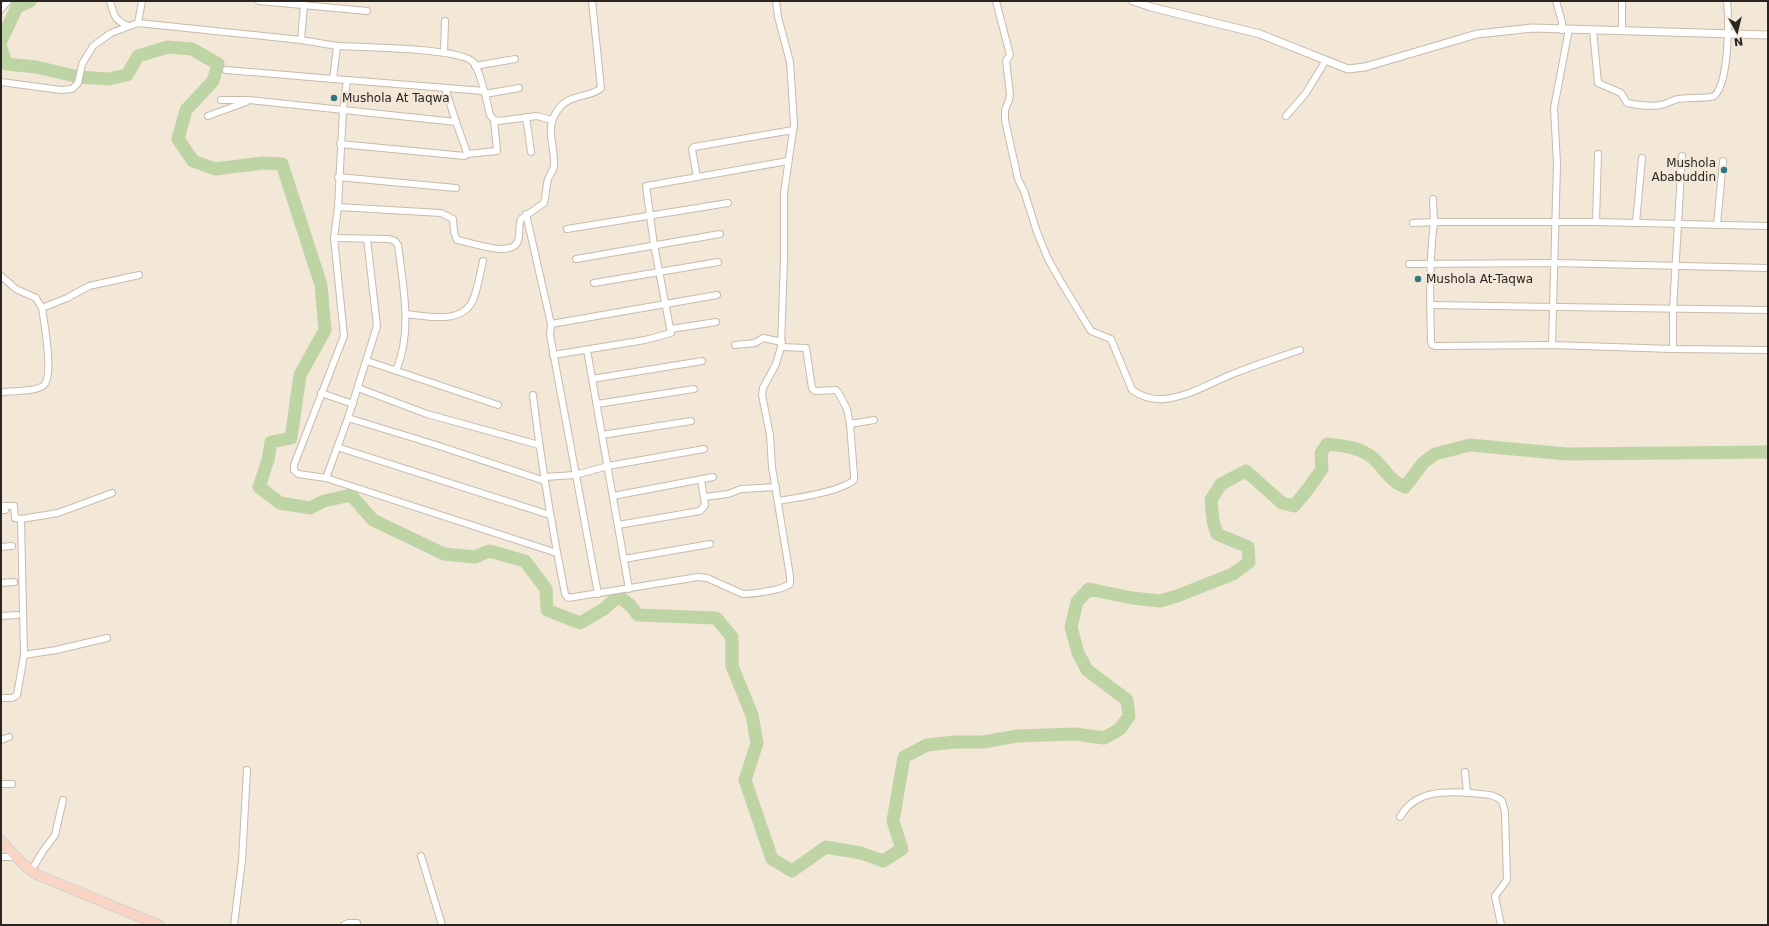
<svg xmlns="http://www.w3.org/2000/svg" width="1769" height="926" font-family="'DejaVu Sans',sans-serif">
	<rect width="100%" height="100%" fill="#f3e7d8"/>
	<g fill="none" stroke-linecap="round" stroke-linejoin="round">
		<!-- river -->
		<g stroke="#bfd4a4" stroke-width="13">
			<polyline points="1,41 17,7 30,1"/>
			<path d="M1,48L6,64L36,67L79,77L108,79L127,75L138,56L168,47L192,49L218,64L213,81L186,110L178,139L193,161L215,169L263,163L282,164L321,285L325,330L300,375L291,438L271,442L268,460L259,487L280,503L310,508L324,501L351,495L373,520L444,554L475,557L489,551L525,561L546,589L547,610L580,623L604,609L618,596L630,605L638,615L716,618L732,637V666L752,715L757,743L745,780L772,859L792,871L826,847L861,853L883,861L902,849L893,821L904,757L927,745L955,742H983L1018,736L1075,734L1104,738L1120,729L1129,716L1127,700L1087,670L1078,653L1071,627L1077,602L1089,589L1132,598L1160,601L1177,596L1233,574L1249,562L1248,547L1217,534L1213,521L1211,500L1221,484L1246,471L1282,503L1294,506L1308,489L1322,469L1321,453L1327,444C1345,446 1366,448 1378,463C1388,474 1391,481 1405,487L1423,463L1435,454L1470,445L1566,454L1768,452"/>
		</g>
		<!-- minor casing -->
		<g stroke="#c7bbad" stroke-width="8">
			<g id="minor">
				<path d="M110,1C114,15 114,20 128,26"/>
				<polyline points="259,1 367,11"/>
				<path d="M996,1L1010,55L1006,61L1010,94L1009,100L1005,110V120L1018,179L1024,191L1037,232L1048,259L1061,282L1091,331L1111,339L1132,390C1142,397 1152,400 1164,399C1187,397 1209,384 1230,375C1253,366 1276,358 1300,350"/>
				<polyline points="1556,1 1562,22 1562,30"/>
				<polyline points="1622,1 1622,30"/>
				<polyline points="1,9 8,1"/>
				<polyline points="138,23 142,1"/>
				<path d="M1593,30L1598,83L1621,93L1627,103C1637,105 1651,107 1661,105C1667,104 1672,100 1678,99C1686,97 1709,99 1714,96C1729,84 1729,20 1727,1"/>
				<polyline points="301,40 337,46 333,79 347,80 343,110 338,207 334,238 344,336 294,465 294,470 298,474 326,478 557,553"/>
				<path d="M337,46C361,47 461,48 473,62C481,71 487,103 490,115L494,120L499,121L537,116L552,120"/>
				<polyline points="444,52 445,21"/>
				<polyline points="475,66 515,59"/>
				<polyline points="226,70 333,79"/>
				<polyline points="347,80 484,91"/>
				<polyline points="1,82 61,90 72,89 78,83 82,64 93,46 111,33 138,23 301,40 304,5"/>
				<polyline points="485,94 519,88"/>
				<polyline points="221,100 249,100 456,122"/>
				<polyline points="208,116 246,102"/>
				<polyline points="1286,116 1306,93 1326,60"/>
				<polyline points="526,117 531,152"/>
				<polyline points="340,144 465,156 467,154 466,150 456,122 445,88"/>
				<polyline points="467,154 497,151 494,120"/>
				<polyline points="338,177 456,188"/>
				<polyline points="697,177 692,149 694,147 793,130"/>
				<path d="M338,207L441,213L453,219L454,232L457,240C470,242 509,257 517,243C521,236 518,226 521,219L544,203C546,195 546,187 548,179C550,174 554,171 554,165C555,142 543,128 560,107C571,94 593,97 601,88L592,1"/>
				<polyline points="526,214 551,324"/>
				<polyline points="1596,222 1598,154"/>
				<polyline points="1413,223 1434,222 1433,199"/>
				<polyline points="1636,223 1642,158"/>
				<polyline points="1717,225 1723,161"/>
				<path d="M1768,226L1596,222H1434C1429,261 1430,302 1431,341L1432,345L1435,346L1552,345L1673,349L1768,350"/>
				<polyline points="567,229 728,203"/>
				<path d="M334,238L389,239L395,241L398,245C403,287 413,330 396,371"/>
				<polyline points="576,259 720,234"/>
				<polyline points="1409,264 1554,263 1768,268"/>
				<polyline points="1,276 16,289 36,298 42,308"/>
				<polyline points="594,283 718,262"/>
				<polyline points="1430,305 1768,310"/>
				<path d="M406,314C427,316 462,325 473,300C478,288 480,273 483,261"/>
				<polyline points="671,329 716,322"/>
				<polyline points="735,345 755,343 763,338 782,342"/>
				<polyline points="1552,345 1557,164 1554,108 1569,29"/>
				<polyline points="781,347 806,348 812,388 815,391 836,390 838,392 847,409 850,424 874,420"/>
				<polyline points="1673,349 1673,309 1682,156"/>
				<polyline points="587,350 629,589"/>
				<polyline points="553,355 645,340 671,333 654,245 646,186 788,161"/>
				<polyline points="367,361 498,405"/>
				<polyline points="592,379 702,361"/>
				<polyline points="358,388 427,414 539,445"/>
				<path d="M1,392C11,391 37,392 44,385C54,375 44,322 42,308L67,298L89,286L139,275"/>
				<polyline points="321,393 353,404"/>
				<path d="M533,395C541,462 552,528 565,594L568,598L698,577L707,578L743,594C753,594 782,590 790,584V576L772,467L770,435L762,395L763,388L776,364L781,347L784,259V193L794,124L790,62L778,17L776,1"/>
				<polyline points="597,404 694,389"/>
				<polyline points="348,418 433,444 545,481"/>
				<polyline points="602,435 691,421"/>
				<polyline points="337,447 550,515"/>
				<polyline points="544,477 575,475 608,466 704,449"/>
				<polyline points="326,478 348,418 377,326 367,239"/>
				<polyline points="613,496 713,477"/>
				<polyline points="704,497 728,494 741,489 776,487"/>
				<path d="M778,501C797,498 840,492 854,480V475L850,424"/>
				<polyline points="1,506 14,506 15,518 21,519 24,655 17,695 12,698 1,698"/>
				<polyline points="1,510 5,510"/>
				<polyline points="21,519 58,513 112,493"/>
				<polyline points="618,525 700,511 705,505 701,480"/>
				<polyline points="1,547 12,546"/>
				<polyline points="624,559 710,544"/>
				<polyline points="1,583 14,582"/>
				<polyline points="598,594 550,335 551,324 717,295"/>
				<polyline points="1,616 17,615"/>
				<polyline points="24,655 56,650 107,638"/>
				<polyline points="1,740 9,737"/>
				<polyline points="1465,772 1467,793"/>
				<polyline points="1,784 12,784"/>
				<path d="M1400,817C1415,790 1446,791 1472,793C1482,794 1495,794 1502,801L1505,812L1507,880L1495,896L1501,925"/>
				<polyline points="421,856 442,925"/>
				<polyline points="1,857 15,857"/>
				<polyline points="31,871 43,851 55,835 63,800"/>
				<polyline points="234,925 242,861 247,770"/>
				<polyline points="344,925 348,923 357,923"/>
			</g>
		</g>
		<!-- tertiary casing -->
		<g stroke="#c7bbad" stroke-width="9">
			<polyline id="tertiary" points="1133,1 1151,7 1260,34 1348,69 1365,67 1477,34 1532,28 1768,35"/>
		</g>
		<!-- primary casing -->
		<g stroke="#d0cfce" stroke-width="11">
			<path id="primary" d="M1,840C12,853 23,866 38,875L159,925"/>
		</g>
		<!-- minor -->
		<use href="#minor" stroke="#fff" stroke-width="6"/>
		<!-- tertiary -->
		<use href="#tertiary" stroke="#fff" stroke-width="7"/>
		<!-- primary -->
		<use href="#primary" stroke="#fad4c5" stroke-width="9"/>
	</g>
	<!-- markers -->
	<g fill="#307782" stroke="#f3e7d8" stroke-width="1.5">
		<circle cx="334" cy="98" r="4"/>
		<circle cx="1724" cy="170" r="4"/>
		<circle cx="1418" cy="279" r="4"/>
	</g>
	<g text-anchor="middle" stroke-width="4" stroke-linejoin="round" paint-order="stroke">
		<!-- poi labels -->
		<g font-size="12" fill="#2a2520" stroke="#f3e7d8" text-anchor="start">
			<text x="342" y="102">Mushola At Taqwa</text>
			<text x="1716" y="167" text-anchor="end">Mushola<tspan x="1716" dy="14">Ababuddin</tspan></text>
			<text x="1426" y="283">Mushola At-Taqwa</text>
		</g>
	</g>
	<!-- border -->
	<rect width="1769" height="926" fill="none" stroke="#2a2520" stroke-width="4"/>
	<!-- north arrow -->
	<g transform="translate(1737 32) rotate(172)" stroke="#f3e7d8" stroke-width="3" paint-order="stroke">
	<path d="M0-3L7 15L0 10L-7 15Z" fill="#2a2520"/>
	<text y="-6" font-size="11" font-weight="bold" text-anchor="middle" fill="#2a2520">N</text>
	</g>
</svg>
